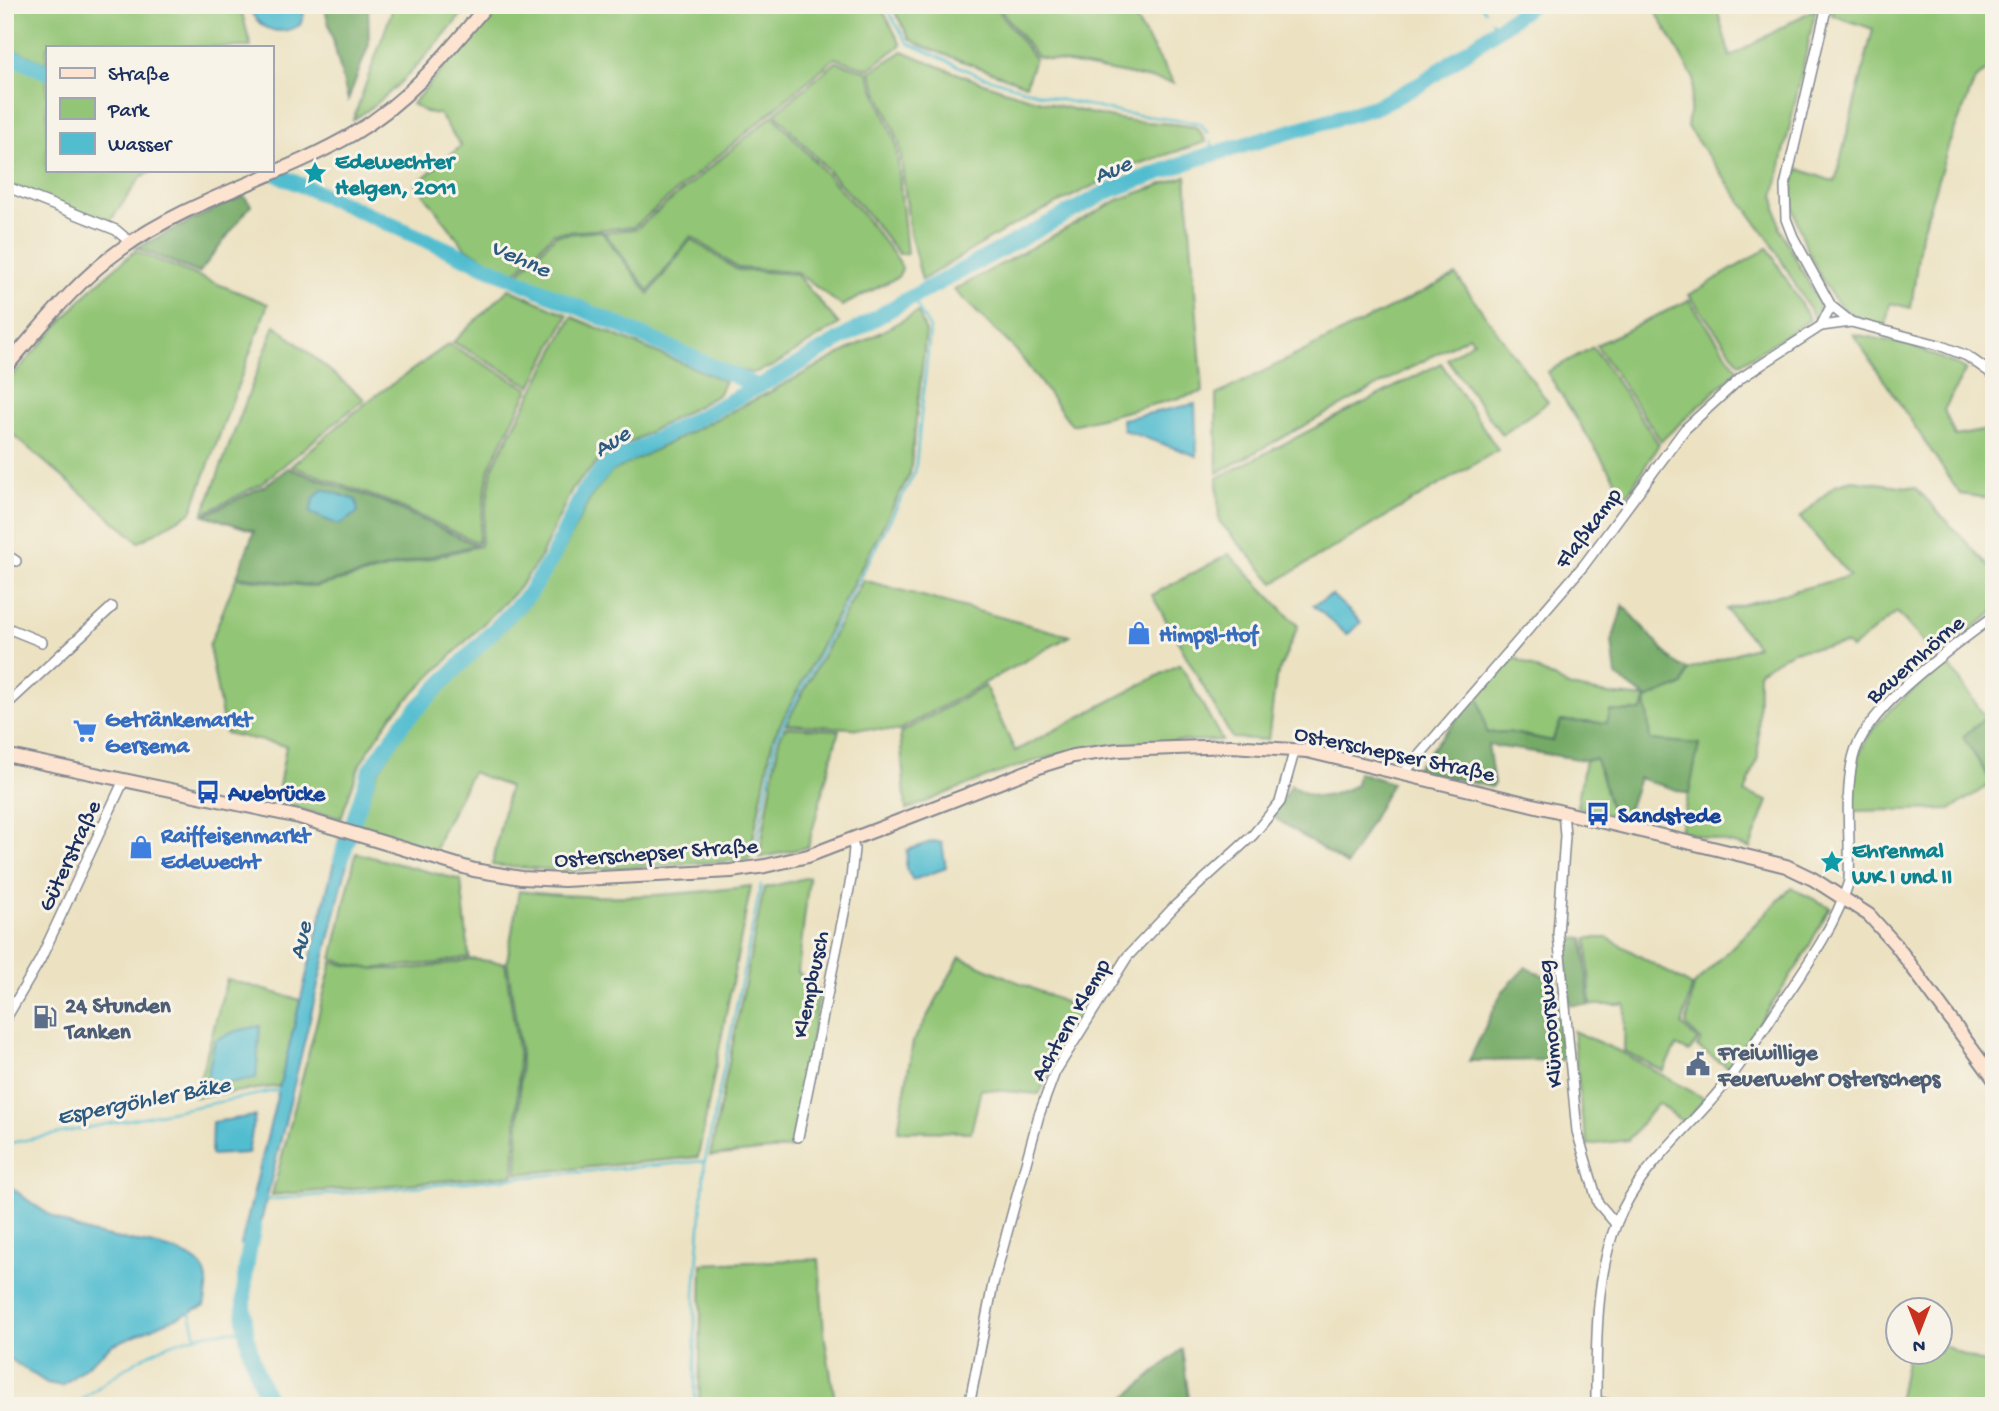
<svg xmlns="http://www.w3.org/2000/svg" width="1999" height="1411" font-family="'Gochi Hand',sans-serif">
	<rect width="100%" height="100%" fill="#f7f3e8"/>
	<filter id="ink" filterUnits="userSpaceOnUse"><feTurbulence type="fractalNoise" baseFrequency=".0143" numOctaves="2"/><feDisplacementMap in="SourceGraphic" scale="14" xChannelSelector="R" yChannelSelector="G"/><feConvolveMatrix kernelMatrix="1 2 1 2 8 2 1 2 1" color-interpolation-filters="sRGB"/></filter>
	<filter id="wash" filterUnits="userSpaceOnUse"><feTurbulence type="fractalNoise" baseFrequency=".00686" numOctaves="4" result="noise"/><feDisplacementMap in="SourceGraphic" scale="28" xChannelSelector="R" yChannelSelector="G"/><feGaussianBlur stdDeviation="1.57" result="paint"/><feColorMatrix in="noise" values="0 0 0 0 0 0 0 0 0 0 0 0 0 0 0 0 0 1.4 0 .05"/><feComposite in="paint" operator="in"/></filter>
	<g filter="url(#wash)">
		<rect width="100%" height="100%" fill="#ece2c2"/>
		<!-- green -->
		<g fill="#92c575" stroke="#567a6a" stroke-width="2">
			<polygon points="5,5 240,5 251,47 47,47 47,64 5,46"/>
			<path d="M394,5H470C434,46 400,91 353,120Z"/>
			<polygon points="500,5 880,5 901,45 869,69 835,58 634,227 554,233 514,274 465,248 416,184 461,146 439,114 425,112 412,104"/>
			<polygon points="891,5 994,5 1035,59 1026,85 922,46 910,39"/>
			<polygon points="997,5 1127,5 1174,83 1037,57"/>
			<polygon points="1652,5 1716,5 1730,57 1816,8 1774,197 1780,229 1820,304 1816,321 1772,244 1687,127 1694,79"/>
			<path d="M1834,5H1994V64L1975,80L1949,144L1921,234L1911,308L1890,303L1885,328C1870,323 1855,318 1842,307C1821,288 1790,217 1792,189C1793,183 1797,175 1799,169L1835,182L1873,29L1832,15Z"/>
			<path d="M903,51C971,82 1045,105 1118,119C1144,124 1172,121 1198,128L1206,142L1135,165L1008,228L922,280L910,233L899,142L870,72Z"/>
			<polygon points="5,58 47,76 47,170 155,170 141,177 108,224 5,183"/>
			<polygon points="836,62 867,71 896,143 907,254 899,254 862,208 775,113"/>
			<polygon points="773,115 860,211 899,261 902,269 898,277 842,306 796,272 738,268 691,236 649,291 604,232 636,229"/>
			<polygon points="1186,176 1203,392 1072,425 1015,349 954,290 1118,200"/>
			<polygon points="601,231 649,294 691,239 737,270 796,274 839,324 773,366 753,373 730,369 517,275 556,235"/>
			<polygon points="1768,248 1810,320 1740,364 1689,295"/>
			<polygon points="135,251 268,304 191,512 139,542 5,428 5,384 92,288"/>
			<polygon points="1456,275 1548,402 1502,435 1447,359 1474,341 1469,336 1217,473 1216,395"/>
			<polygon points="509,289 568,315 531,386 453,342"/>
			<polygon points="1689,300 1738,370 1661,441 1596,345"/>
			<polygon points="918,312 926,332 910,474 773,738 749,860 567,871 492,865 509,787 472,772 442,831 435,851 359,824 377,773 409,726 531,602 558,561 592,495 611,472 766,394"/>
			<polygon points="572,317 725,381 718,395 601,458 572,489 539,560 518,589 392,715 360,764 341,818 276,804 286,746 225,733 209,646 236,578 315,587 480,546 492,468"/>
			<polygon points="275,325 364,399 261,484 203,514"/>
			<polygon points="1853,334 1910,345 1966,369 1944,410 1955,436 1987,430 1994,437 1994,499 1960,494"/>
			<polygon points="449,344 529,389 489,468 478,543 390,502 291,466 368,401"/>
			<polygon points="1593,347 1659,444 1626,497 1547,372"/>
			<polygon points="1441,363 1498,450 1274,583 1219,521 1217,478"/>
			<polygon points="1852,480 1916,488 1994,572 1994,612 1936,656 1897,612 1851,649 1846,644 1793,651 1759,671 1758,757 1745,793 1768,801 1750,848 1680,831 1699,744 1650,740 1645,701 1642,711 1608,723 1561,721 1552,741 1508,732 1486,733 1478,694 1514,657 1570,687 1607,694 1646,698 1683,685 1688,670 1757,646 1726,609 1850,576 1800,518 1835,485"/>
			<polygon points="1229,554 1298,626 1276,678 1268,740 1232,738 1152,595"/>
			<polygon points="863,580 1070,636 898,731 786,724"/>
			<path d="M1948,663L1985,717L1963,737L1992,783L1951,809L1853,811C1854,796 1853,777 1857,762C1867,719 1916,689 1948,663Z"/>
			<path d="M1180,664L1222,740C1167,742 1110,741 1057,755C1005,768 955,790 906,810L900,733L985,686L1015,751Z"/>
			<polygon points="785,727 839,730 808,847 759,858 779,739"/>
			<polygon points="1596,759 1613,816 1577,807 1585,760"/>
			<polygon points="356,853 461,880 469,957 438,963 368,969 332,959"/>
			<polygon points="809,877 798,972 820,992 791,1148 710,1156 764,888"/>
			<path d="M751,886L698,1157L517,1174L521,1055L507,961L519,891C594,901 675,896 751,886Z"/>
			<polygon points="1791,888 1830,907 1801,961 1729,1068 1697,1047 1701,1040 1686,1026 1694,985"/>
			<polygon points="1587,938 1608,938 1692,986 1682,1026 1698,1040 1689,1052 1676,1046 1663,1071 1624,1051 1625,1005 1591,1005"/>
			<polygon points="960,957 1085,1011 1039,1094 981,1089 971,1132 898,1131 913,1042"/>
			<path d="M471,959L505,963L519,1056L514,1175L272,1195L332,962C381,974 421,970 471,959Z"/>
			<polygon points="227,979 300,1000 280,1086 195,1097"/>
			<polygon points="1573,1031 1621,1052 1705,1099 1684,1123 1658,1103 1628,1140 1588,1145 1582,1118"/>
			<polygon points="819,1259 824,1334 836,1406 699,1406 702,1264"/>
			<polygon points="1940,1344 1994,1368 1994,1406 1897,1406 1908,1352 1940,1352"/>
		</g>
		<!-- forest -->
		<g fill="#75aa66" stroke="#486c62" stroke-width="2">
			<polygon points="324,5 368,5 369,44 348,100"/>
			<polygon points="243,195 251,205 199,273 136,248"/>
			<polygon points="288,468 389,504 476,545 315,586 237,576 254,531 205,515 264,486"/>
			<polygon points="1623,605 1673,661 1688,670 1683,685 1646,699 1650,740 1699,744 1689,794 1639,778 1625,819 1613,816 1596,759 1585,760 1488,745 1494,784 1491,787 1414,770 1478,694 1487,733 1508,732 1552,741 1561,721 1607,723 1610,711 1642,711 1646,698 1616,676 1612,641"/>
			<polygon points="1985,717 1994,729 1994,785 1963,737"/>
			<path d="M1358,772L1392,783L1347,865L1272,816L1291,785C1316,803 1330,797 1356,785Z"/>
			<polygon points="1584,938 1589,1005 1570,1005 1564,940"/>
			<polygon points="1526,967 1548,978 1556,970 1564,1060 1469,1061 1502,992"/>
			<polygon points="1182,1349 1190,1406 1116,1406"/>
		</g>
		<!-- water -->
		<g fill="#53bdd0" stroke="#377697" stroke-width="2">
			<path d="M248,5H298L304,15L300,25C278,38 257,29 248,5Z"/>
			<polygon points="1195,404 1197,456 1123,430 1122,419"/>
			<polygon points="323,489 356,500 358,512 339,525 310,513 314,498"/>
			<polygon points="1332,595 1361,622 1347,635 1313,605"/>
			<polygon points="340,837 350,840 349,856 255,1247 241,1245"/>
			<polygon points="934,841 942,843 946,868 913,880 906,869 907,850"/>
			<polygon points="260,1026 256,1078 205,1087 215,1040 236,1031"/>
			<polygon points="255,1116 248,1153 211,1155 212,1122"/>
			<path d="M5,1182C30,1203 56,1222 87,1232C116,1241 186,1243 203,1269C210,1281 207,1294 204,1306L112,1345L62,1386L47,1383L5,1356Z"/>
		</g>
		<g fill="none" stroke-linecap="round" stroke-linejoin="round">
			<!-- stream -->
			<g stroke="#53bdd0" stroke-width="2.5">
				<polyline points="884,5 908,43 978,75 1053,98 1122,113 1200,123 1208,134"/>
				<polyline points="1481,5 1485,11"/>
				<polyline points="1492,21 1498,29"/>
				<polyline points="1211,142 1216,153"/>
				<polyline points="755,854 776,738 915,472 930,329 912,297"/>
				<polyline points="5,1144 280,1090"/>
				<polyline points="705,1161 761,885"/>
				<polyline points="265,1200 705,1161 695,1294 695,1406"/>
				<polyline points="189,1309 196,1336"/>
				<path d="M74,1406C131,1362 170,1332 244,1330"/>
			</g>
			<!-- river -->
			<g stroke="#53bdd0" stroke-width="16">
				<polyline points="5,54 47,72"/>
				<polyline points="267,170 757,386"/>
				<polyline points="341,860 370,770 403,723 528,595 552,558 583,493 607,465 780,375 901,303 1111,190 1196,159 1375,107 1421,84 1531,5"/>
				<path d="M254,1226C238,1293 239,1344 272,1406"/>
			</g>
		</g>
	</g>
	<g filter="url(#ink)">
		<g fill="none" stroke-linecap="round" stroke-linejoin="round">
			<!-- minor casing -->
			<g stroke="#848890" stroke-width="12">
				<g id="minor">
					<polyline points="1827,5 1785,186 1786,219 1793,237 1831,306 1851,322 1939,345 1967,356 1994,375"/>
					<polyline points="5,186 116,230 130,242"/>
					<polyline points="1821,326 1851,322"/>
					<polyline points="5,554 16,561"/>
					<polyline points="5,627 42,642"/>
					<polyline points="5,706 112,607"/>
					<polyline points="1403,774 1584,565 1685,429 1741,378 1821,326 1831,306"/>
					<polyline points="1563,811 1565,836 1558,934 1577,1131 1598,1203 1616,1224"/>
					<polyline points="5,1020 40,960 124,780"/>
					<polyline points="798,1137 851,879 854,848 851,840"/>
					<polyline points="1596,1401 1620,1406"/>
					<polyline points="969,1406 993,1284 1039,1115 1055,1072 1127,957 1175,906 1253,835 1280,802 1295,749"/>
					<path d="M1596,1406C1596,1349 1595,1275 1617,1222C1636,1175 1674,1142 1707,1105C1733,1077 1755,1043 1776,1011C1803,971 1835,928 1849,881C1851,842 1844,797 1853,758C1864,708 1953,647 1994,616"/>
				</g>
			</g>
			<!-- secondary casing -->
			<g stroke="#848890" stroke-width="16">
				<g id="secondary">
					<path d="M5,368C41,327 75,282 120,250C191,198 278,178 353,134C408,102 447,53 487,5"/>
					<polyline points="5,755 299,817 474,870 521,878 564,880 731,871 765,866 808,856 1047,764 1073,756 1118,750 1232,746 1307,751 1754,858 1786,866 1813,879 1869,915 1896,945 1994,1079"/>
				</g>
			</g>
			<!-- minor -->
			<use href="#minor" stroke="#fff" stroke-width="9"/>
			<!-- secondary -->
			<use href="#secondary" stroke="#fde4d1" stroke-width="12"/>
		</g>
	</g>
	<!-- icons -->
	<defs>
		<g id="sight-bare" transform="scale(1.89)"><path d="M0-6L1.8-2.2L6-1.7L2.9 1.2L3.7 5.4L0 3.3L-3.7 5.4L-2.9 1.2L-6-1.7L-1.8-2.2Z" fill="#0f9aa8" stroke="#f7f3e8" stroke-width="2.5" paint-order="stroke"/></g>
		<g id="shop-bare" transform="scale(1.89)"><path d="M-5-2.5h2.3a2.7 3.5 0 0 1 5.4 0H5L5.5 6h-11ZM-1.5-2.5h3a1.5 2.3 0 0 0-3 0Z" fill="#3f7fe0" stroke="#f7f3e8" stroke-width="2.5" paint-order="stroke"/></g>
		<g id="supermarket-bare" transform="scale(1.89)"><path d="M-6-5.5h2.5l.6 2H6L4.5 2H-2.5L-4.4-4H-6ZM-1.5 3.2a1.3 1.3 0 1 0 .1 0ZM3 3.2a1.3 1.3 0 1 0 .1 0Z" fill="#3f7fe0" stroke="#f7f3e8" stroke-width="2.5" paint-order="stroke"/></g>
		<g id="bus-bare" transform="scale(1.89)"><path d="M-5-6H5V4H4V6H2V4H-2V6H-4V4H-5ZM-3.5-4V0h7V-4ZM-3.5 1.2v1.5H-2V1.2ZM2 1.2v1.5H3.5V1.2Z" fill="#1a4fb4" stroke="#f7f3e8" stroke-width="2.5" paint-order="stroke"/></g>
		<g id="fuel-bare" transform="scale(1.89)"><path d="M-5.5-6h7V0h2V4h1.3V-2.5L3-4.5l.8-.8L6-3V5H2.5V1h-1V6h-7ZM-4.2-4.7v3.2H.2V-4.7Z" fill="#5c6f8a" stroke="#f7f3e8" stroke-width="2.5" paint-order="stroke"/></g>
		<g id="civic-bare" transform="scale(1.89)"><path d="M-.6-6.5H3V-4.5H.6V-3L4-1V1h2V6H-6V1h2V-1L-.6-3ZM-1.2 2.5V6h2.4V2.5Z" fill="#5c6f8a" stroke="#f7f3e8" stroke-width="2.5" paint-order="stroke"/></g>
	</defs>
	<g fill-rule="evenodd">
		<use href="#sight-bare" x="315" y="173"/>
		<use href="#shop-bare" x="1139" y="633"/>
		<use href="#supermarket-bare" x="85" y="731"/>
		<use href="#bus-bare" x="208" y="792"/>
		<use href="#bus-bare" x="1598" y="814"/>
		<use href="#shop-bare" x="141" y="847"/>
		<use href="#sight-bare" x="1832" y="862"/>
		<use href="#fuel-bare" x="45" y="1017"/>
		<use href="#civic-bare" x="1698" y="1064"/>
	</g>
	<g text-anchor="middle" stroke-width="6" stroke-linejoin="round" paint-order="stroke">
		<!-- culture labels -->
		<g font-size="23" font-weight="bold" fill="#0d838f" stroke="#f7f3e8" text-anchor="start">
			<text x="335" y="168">Edewechter<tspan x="335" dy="26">Helgen, 2011</tspan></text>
			<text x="1852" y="857">Ehrenmal<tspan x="1852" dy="26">WK I und II</tspan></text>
		</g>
		<!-- street labels -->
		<g font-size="23" fill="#1b2f5e" stroke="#f7f3e8">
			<text transform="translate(1587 527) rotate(-53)" y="8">Flaßkamp</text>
			<text transform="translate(1914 658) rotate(-41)" y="8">Bauernhörne</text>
			<text transform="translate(1395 752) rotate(12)" y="8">Osterschepser Straße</text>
			<text transform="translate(656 851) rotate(-4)" y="8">Osterschepser Straße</text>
			<text transform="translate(68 855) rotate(-65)" y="8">Güterstraße</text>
			<text transform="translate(809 984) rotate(-78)" y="8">Klempbusch</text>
			<text transform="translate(1069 1019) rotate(-60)" y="8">Achtern Klemp</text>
			<text transform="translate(1548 1024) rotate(-95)" y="8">Klümoorsweg</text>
		</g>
		<!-- shop labels -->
		<g font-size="23" font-weight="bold" fill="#366cbe" stroke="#f7f3e8" text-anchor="start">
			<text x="1159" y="641">Himpsl-Hof</text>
			<text x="105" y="726">Getränkemarkt<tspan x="105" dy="26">Gersema</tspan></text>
			<text x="161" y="842">Raiffeisenmarkt<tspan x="161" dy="26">Edewecht</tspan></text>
		</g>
		<!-- transit labels -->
		<g font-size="23" font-weight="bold" fill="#164399" stroke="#f7f3e8" text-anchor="start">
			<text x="228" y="800">Auebrücke</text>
			<text x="1618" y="822">Sandstede</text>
		</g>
		<!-- service labels -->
		<g font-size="23" font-weight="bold" fill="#4e5e75" stroke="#f7f3e8" text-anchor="start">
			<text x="65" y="1012">24 Stunden<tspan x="65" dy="26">Tanken</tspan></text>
			<text x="1718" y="1059">Freiwillige<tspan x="1718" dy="26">Feuerwehr Osterscheps</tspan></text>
		</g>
		<!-- water labels -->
		<g font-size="24" font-style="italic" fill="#2c5a80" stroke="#f7f3e8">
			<text transform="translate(1112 168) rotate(-23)" y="8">Aue</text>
			<text transform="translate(521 257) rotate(24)" y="8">Vehne</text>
			<text transform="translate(611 440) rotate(-33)" y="8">Aue</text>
			<text transform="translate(299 940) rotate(-77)" y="8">Aue</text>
			<text transform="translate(143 1099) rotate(-11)" y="8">Espergöhler Bäke</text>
		</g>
	</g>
	<!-- margin -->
	<rect width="1999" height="1411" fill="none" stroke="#f7f3e8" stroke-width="28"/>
	<!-- legend -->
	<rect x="46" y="46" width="228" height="126" fill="#f7f3e8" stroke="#9fa5b1" stroke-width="2"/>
	<rect x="60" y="68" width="35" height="10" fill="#fde4d1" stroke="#9fa5b1" stroke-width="2"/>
	<text x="108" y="80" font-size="21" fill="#1b2f5e">Straße</text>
	<rect x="60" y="98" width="35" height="21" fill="#92c575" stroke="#9fa5b1" stroke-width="2"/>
	<text x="108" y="116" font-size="21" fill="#1b2f5e">Park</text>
	<rect x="60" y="133" width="35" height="21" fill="#53bdd0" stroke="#9fa5b1" stroke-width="2"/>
	<text x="108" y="150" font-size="21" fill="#1b2f5e">Wasser</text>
	<!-- north arrow -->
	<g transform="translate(1919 1331) rotate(180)"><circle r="33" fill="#f7f3e8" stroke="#9fa5b1" stroke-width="2"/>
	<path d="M0-5L12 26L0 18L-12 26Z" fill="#c8321e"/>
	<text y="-10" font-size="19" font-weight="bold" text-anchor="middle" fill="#1b2f5e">N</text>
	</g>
</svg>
